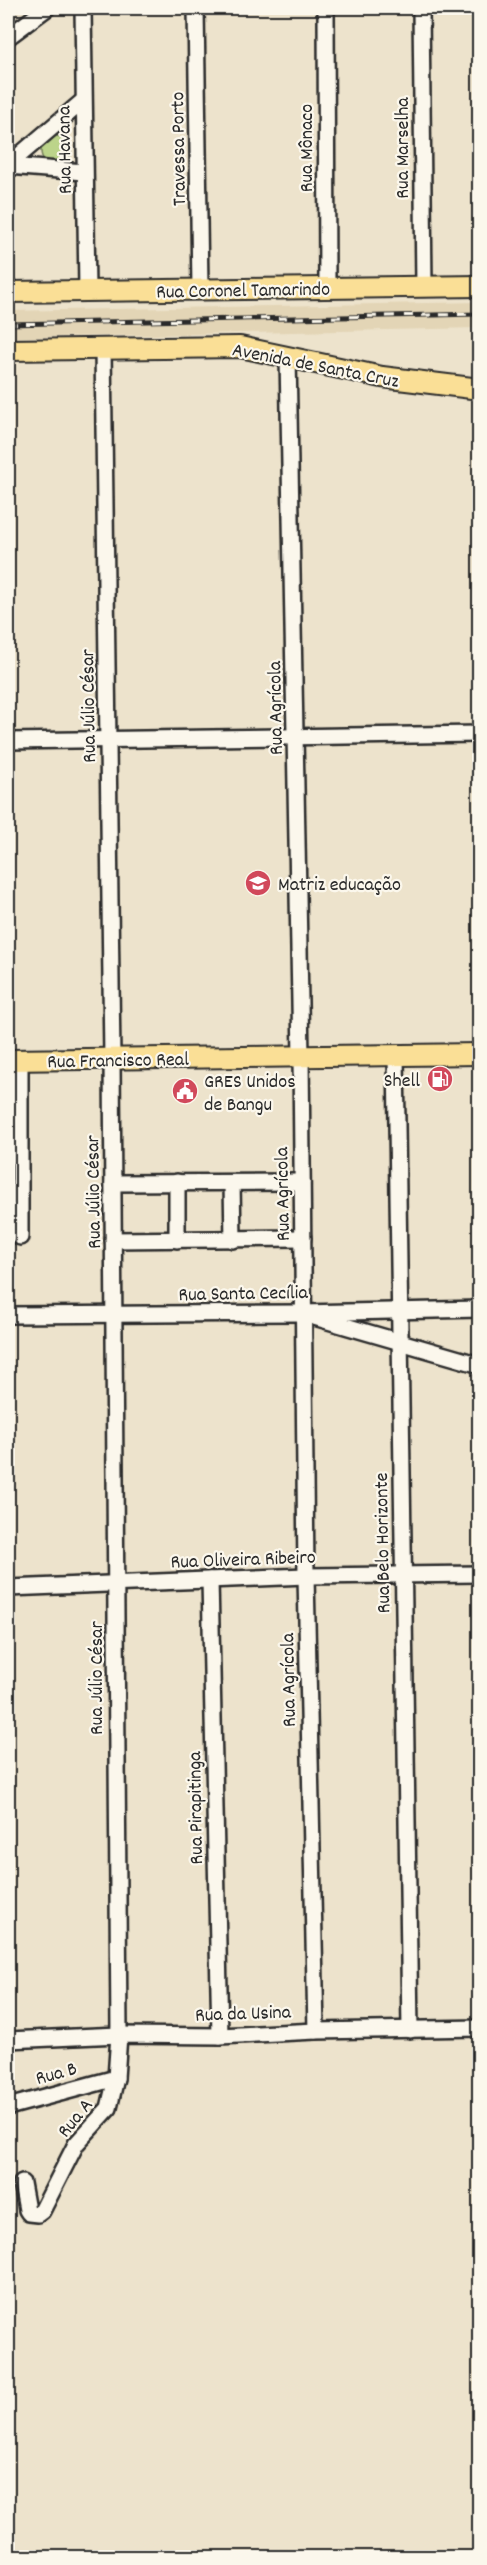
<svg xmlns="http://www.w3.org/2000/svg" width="487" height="2565" font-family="Dekko,sans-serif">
	<rect width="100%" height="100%" fill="#ede3cc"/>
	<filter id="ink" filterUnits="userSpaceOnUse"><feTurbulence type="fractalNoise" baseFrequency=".0167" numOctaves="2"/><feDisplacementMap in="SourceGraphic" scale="12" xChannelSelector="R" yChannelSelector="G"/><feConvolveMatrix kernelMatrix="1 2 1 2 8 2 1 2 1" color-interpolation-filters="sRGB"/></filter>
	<g filter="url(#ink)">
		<!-- built -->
		<polygon fill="#e3d5b6" points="479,302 479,328 8,338 8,311"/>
		<!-- green -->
		<circle fill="#bcd48a" stroke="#74805a" stroke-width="1.5" cx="56" cy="151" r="15"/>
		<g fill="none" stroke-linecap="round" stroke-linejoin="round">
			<!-- stream -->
			<polyline stroke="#66959e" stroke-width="3" points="8,21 11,19"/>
			<!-- minor casing -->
			<g stroke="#2b2b2b" stroke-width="20">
				<g id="minor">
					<polyline points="83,8 87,291"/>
					<polyline points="196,8 200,289"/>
					<polyline points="326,8 327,288"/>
					<polyline points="421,8 424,287"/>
					<polyline points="8,37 47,8"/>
					<polyline points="8,165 83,101"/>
					<polyline points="8,166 84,172"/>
					<polyline points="288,357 301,1056 306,1576 316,2031"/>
					<polyline points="8,741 480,734"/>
					<polyline points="396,1055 410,2030"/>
					<polyline points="20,1060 20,1237"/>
					<polyline points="177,1182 177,1240"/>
					<polyline points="113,1183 302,1182"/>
					<polyline points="232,1183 233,1240"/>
					<polyline points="113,1240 303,1238"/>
					<polyline points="8,1315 302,1313 480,1309"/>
					<polyline points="314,1317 480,1365"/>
					<polyline points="210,1580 220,2036"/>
					<polyline points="8,1588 306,1576 480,1574"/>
					<polyline points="8,2040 119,2035 220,2036 316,2031 480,2028"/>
					<polyline points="8,2107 116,2078"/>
					<polyline points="22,2183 27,2210 29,2213 38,2214 42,2211 76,2144 109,2108 116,2078 119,2035 112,1059 103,348"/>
				</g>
			</g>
			<!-- major casing -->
			<g stroke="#2b2b2b" stroke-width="24">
				<g id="major">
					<polyline points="8,292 480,286"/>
					<polyline points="8,350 240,347 382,377 480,389"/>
					<polyline points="8,1060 480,1054"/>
				</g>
			</g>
			<!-- minor -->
			<use href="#minor" stroke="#fbf7ec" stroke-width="15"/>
			<!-- major -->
			<use href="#major" stroke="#fadf96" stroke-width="20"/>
			<!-- rail casing -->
			<g stroke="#2b2b2b" stroke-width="5">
				<polyline id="rail" points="8,324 480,314"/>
			</g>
			<!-- rail -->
			<use href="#rail" stroke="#fbf7ec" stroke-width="3" stroke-dasharray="9" stroke-linecap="butt"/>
		</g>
	</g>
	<!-- icons -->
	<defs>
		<g id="school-disc" transform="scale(1.35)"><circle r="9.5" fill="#d1495b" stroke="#fbf7ec"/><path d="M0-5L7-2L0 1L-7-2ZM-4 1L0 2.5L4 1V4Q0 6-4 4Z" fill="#fff"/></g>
		<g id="fuel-disc" transform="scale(1.35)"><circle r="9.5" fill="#d1495b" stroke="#fbf7ec"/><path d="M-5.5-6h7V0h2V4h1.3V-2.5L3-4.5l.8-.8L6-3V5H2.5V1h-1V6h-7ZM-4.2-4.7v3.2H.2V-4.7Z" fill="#fff"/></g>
		<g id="civic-disc" transform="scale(1.35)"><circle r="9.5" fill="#d1495b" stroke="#fbf7ec"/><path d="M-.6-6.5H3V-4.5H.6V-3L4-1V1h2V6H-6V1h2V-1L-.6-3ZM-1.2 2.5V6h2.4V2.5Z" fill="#fff"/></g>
	</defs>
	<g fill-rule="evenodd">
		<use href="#school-disc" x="258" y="883"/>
		<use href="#fuel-disc" x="440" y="1079"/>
		<use href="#civic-disc" x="185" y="1091"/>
	</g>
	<g text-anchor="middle" stroke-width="4.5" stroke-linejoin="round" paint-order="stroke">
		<!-- street labels -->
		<g font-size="20" fill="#2b2b2b" stroke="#fbf7ec">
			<text transform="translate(305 148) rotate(-90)" y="7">Rua Mônaco</text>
			<text transform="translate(401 148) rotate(-90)" y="7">Rua Marselha</text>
			<text transform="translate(177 149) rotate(-91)" y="7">Travessa Porto</text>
			<text transform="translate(63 150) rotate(-91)" y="7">Rua Havana</text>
			<text transform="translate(243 289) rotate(-1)" y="7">Rua Coronel Tamarindo</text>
			<text transform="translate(316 364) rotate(11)" y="7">Avenida de Santa Cruz</text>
			<text transform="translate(87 706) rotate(-91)" y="7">Rua Júlio César</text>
			<text transform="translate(274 708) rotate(-91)" y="7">Rua Agrícola</text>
			<text transform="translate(118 1059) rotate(-1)" y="7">Rua Francisco Real</text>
			<text transform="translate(92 1192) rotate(-91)" y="7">Rua Júlio César</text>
			<text transform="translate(281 1194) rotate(-91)" y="7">Rua Agrícola</text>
			<text transform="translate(243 1292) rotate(-1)" y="7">Rua Santa Cecília</text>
			<text transform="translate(381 1543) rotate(-91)" y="7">Rua Belo Horizonte</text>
			<text transform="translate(243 1558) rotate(-2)" y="7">Rua Oliveira Ribeiro</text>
			<text transform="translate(95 1678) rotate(-90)" y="7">Rua Júlio César</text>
			<text transform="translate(287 1680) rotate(-91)" y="7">Rua Agrícola</text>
			<text transform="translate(194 1808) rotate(-91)" y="7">Rua Pirapitinga</text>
			<text transform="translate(243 2012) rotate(-2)" y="7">Rua da Usina</text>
			<text transform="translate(56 2072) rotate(-15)" y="7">Rua B</text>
			<text transform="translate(74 2117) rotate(-51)" y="7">Rua A</text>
		</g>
		<!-- poi labels -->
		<g font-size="20" fill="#2b2b2b" stroke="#fbf7ec" text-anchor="start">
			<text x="278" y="890">Matriz educação</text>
			<text x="420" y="1086" text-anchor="end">Shell</text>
			<text x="204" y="1087">GRES Unidos<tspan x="204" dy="23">de Bangu</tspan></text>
		</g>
	</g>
	<!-- margin -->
	<rect width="487" height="2565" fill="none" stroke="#fbf7ec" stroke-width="30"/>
	<rect x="15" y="15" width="457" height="2535" fill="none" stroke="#2b2b2b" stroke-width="2" filter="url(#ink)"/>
</svg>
